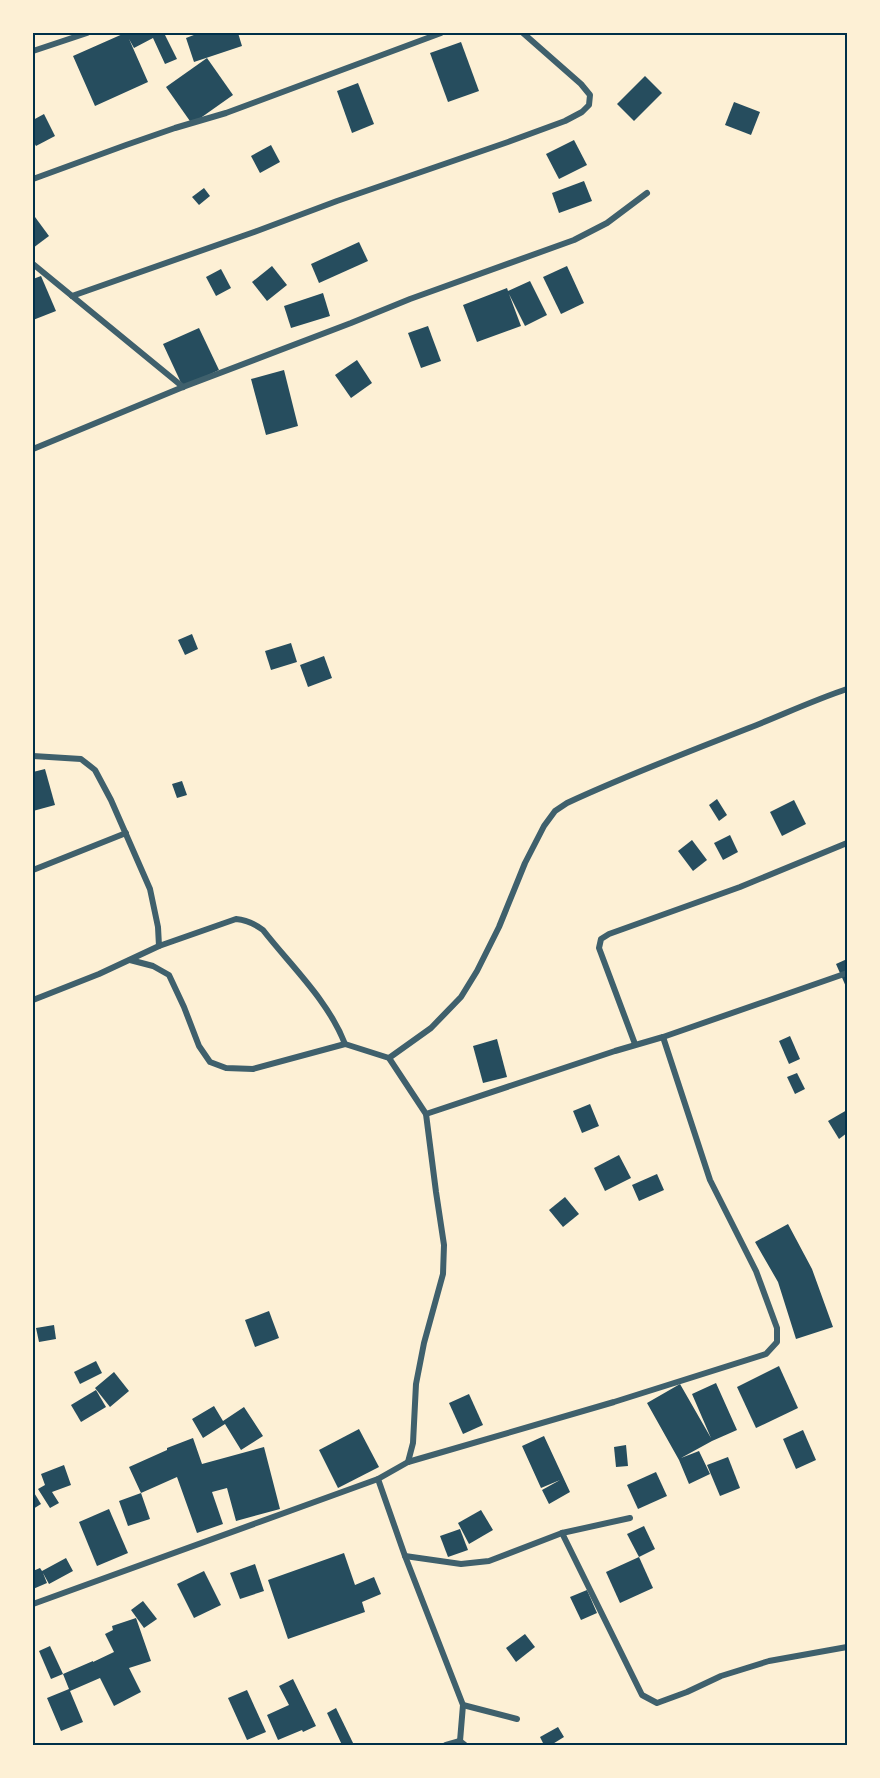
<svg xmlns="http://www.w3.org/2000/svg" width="880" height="1778" font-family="Inter,sans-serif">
	<rect width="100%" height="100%" fill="#fdf0d5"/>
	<!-- building -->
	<g fill="#264d5e">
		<polygon points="125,33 164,33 177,59 165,64 153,38 134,48 129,39 148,82 95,106 73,56"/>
		<polygon points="199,33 238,33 242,46 194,62 186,38"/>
		<polygon points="461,42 479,91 448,102 430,53"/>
		<polygon points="207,58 233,95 192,124 166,87"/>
		<polygon points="645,76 662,93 634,121 617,104"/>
		<polygon points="358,83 374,124 352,133 337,91"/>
		<polygon points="734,102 760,112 751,135 725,125"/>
		<polygon points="44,114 55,136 36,146 33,141 33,120"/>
		<polygon points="574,140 587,165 559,179 546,154"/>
		<polygon points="271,145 280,162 260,173 251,156"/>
		<polygon points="584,181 592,201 559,213 552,193"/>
		<polygon points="204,188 210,196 199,205 192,197"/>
		<polygon points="35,217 49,236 33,248 33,219"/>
		<polygon points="359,242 368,261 319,283 311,264"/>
		<polygon points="272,266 287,285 267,301 252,282"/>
		<polygon points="567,266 584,303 561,314 543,277"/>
		<polygon points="221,269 231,288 216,296 206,277"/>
		<polygon points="41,276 56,311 33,320 33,279"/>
		<polygon points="530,281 547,315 525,326 509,294 521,326 477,342 463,305 507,288 508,291"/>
		<polygon points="323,293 330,316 291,328 284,306"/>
		<polygon points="428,326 441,361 421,368 408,333"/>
		<polygon points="199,328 219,370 183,387 163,344"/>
		<polygon points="357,360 372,383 351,398 335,375"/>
		<polygon points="284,370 298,426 266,435 251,379"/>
		<polygon points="192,634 198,649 185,655 178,640"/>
		<polygon points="291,643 297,662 271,670 265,651"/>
		<polygon points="324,656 332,678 308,687 300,665"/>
		<polygon points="45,769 55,805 33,811 33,772"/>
		<polygon points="182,781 187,795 177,798 172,784"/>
		<polygon points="717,799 727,815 719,821 709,805"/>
		<polygon points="794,800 806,824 782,836 770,812"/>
		<polygon points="730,835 738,852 723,860 714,843"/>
		<polygon points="692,840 707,860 693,871 678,851"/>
		<polygon points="847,959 847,989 836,964"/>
		<polygon points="790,1036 800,1059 789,1064 779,1041"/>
		<polygon points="497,1039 507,1077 483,1083 473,1046"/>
		<polygon points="797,1073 805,1089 795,1094 787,1077"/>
		<polygon points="590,1104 599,1126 582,1133 573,1111"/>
		<polygon points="847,1110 847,1133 839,1139 828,1121"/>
		<polygon points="619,1155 631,1178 605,1191 594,1168"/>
		<polygon points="657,1174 664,1190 639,1201 632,1185"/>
		<polygon points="565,1197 579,1214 563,1227 549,1210"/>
		<polygon points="788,1224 812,1269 833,1327 796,1339 778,1282 755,1242"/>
		<polygon points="269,1311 279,1338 255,1347 245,1320"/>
		<polygon points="54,1325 56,1339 39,1342 36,1328"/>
		<polygon points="96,1361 102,1373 80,1384 74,1372"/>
		<polygon points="779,1366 798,1408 756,1428 737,1387"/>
		<polygon points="114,1372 129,1391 110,1407 95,1388"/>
		<polygon points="716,1383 737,1430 712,1441 681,1458 699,1451 710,1474 689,1484 679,1460 647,1403 680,1384 711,1438 692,1394"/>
		<polygon points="96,1390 106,1407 81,1422 71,1405"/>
		<polygon points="469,1394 483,1425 463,1434 449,1403"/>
		<polygon points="214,1406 223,1421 244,1407 263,1436 241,1450 225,1424 203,1438 192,1419"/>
		<polygon points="359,1429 379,1467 338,1488 319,1450"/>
		<polygon points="803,1430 816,1460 796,1469 783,1439"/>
		<polygon points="544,1436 570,1492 549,1504 542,1490 560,1480 541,1488 522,1446"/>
		<polygon points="193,1438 202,1464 264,1447 280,1509 236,1521 227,1488 212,1492 223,1524 197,1533 177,1477 141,1493 129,1467 167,1450 167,1448"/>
		<polygon points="626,1445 628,1466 616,1467 614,1447"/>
		<polygon points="728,1457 740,1488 720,1496 707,1465"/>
		<polygon points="64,1465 71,1485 52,1492 59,1503 50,1508 38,1489 45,1485 41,1474"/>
		<polygon points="656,1472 667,1496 638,1509 627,1485"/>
		<polygon points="33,1491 41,1504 33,1509"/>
		<polygon points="141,1493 150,1519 128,1526 119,1501"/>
		<polygon points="109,1509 128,1553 97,1566 79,1522"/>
		<polygon points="481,1510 493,1530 469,1544 458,1523"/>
		<polygon points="644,1526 655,1549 639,1557 627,1534"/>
		<polygon points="460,1529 468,1550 448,1557 440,1536"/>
		<polygon points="344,1553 355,1585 374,1577 381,1594 362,1602 365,1612 288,1639 268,1580"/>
		<polygon points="639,1557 653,1588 620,1603 606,1572"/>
		<polygon points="66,1558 73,1571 49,1584 43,1573 47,1583 33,1589 33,1571 40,1568 42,1571"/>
		<polygon points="255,1564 264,1591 240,1599 230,1573"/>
		<polygon points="204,1571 221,1605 194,1618 177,1584"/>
		<polygon points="587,1590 597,1613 581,1620 570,1597"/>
		<polygon points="143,1601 157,1619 144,1628 131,1610"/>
		<polygon points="136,1618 151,1661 129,1668 141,1692 114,1706 100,1678 70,1691 83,1722 61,1731 47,1698 69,1689 63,1674 93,1661 93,1662 114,1652 105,1634 113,1630 112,1626"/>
		<polygon points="525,1634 535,1647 516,1662 506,1648"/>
		<polygon points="50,1646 63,1674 51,1679 39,1651"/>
		<polygon points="293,1679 316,1726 303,1732 302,1730 278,1740 267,1715 289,1705 279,1686"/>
		<polygon points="247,1690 266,1732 247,1740 228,1698"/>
		<polygon points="336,1708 354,1745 342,1745 327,1713"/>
		<polygon points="558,1727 564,1737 551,1745 544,1745 540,1737"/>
	</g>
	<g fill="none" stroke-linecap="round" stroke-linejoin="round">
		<!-- minor -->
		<g stroke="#3f606c" stroke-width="6">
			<polyline points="33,51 87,33"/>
			<polyline points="33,179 126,145 175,128 226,113 441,33"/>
			<polyline points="33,264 183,387"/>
			<polyline points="72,296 257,231 337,201 508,142 565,121 582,112 589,105 590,95 581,84 523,33"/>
			<polyline points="33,449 183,387 351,323 410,299 574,240 607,223 647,193"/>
			<path d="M33,756L81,759L95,770L111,800L150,889L158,927L159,946L236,919C247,920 254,923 263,930C291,966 328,1000 345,1044L389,1058L426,1114L436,1192L444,1245L443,1274L424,1343L416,1384L413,1443L408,1462"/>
			<polyline points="33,870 126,833"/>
			<polyline points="130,960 153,966 169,975 184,1007 199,1046 210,1062 226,1068 253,1069 345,1044"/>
			<polyline points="33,1000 99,974 159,946"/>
			<polyline points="635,1044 599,948 601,939 609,934 740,887 847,843"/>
			<path d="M389,1058L431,1028L461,997L477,971L499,927L525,863L544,826L555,811L567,803C627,775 688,752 749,728C782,715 814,700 847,689"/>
			<polyline points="426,1114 615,1051 663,1037 847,973"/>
			<polyline points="378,1479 405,1556 463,1705 460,1741 465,1745"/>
			<polyline points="562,1533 642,1695 657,1703 687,1692 721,1676 769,1661 847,1647"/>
			<polyline points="405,1556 461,1564 489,1561 562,1533 630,1518"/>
			<polyline points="33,1604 378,1479 408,1462 614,1402 766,1354 777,1342 777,1328 756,1271 710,1180 663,1037"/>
			<polyline points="463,1705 517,1719"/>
			<polyline points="446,1745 460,1741"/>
		</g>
	</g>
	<!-- border -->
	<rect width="880" height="1778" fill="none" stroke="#fdf0d5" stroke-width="69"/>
	<rect x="34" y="34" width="812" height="1710" fill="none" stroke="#003049" stroke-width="2"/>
</svg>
